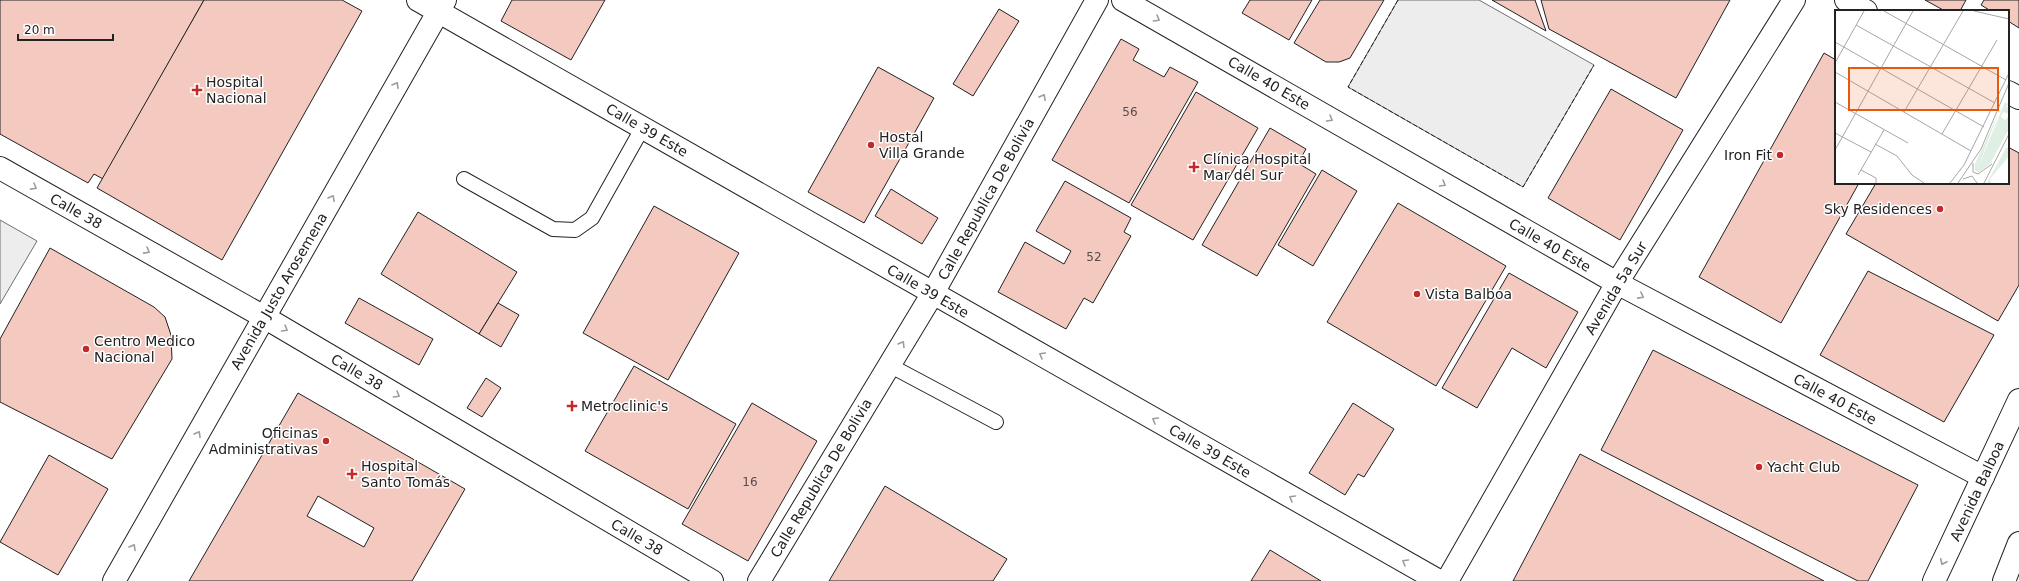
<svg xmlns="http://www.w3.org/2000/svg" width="2019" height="581" font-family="'DejaVu Sans',sans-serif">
	<rect width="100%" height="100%" fill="#fff"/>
	<!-- parking -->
	<g fill="#ededed" stroke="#6f6f6f">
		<polygon points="1398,0 1479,0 1594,65 1523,187 1348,87"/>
		<polygon points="0,220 37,241 0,304"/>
	</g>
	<!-- building -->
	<g fill="#f3c9c0" stroke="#222" fill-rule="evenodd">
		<polygon points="0,0 204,0 103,179 94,174 88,183 0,134"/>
		<polygon points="204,0 342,0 362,11 222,260 97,188"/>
		<polygon points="512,0 605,0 571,60 501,21"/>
		<polygon points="1250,0 1312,0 1289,40 1242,13"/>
		<polygon points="1320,0 1384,0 1350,58 1339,62 1326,62 1294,43"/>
		<polygon points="1492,0 1535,0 1546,31"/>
		<polygon points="1541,0 1730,0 1676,98 1549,29"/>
		<polygon points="1925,0 1966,0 1960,11 1945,11"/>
		<polygon points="1984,0 2019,0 2019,28 2008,21 2008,11 1991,11 1981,5"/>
		<polygon points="999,9 1019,21 973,96 953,84"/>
		<polygon points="1121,39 1139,49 1133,60 1164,77 1170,67 1198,82 1129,203 1052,160"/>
		<polygon points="1824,53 1836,60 1836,183 1859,183 1781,323 1699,277"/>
		<polygon points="878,67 934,98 864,223 808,192"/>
		<polygon points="1611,89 1683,130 1620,240 1548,198"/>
		<polygon points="1196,92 1258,128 1193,240 1131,205"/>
		<polygon points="1270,128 1306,149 1298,163 1316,174 1257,276 1202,245"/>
		<polygon points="2008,147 2019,153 2019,285 1998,321 1846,234 1876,183 2008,183"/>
		<polygon points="1322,170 1357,191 1313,266 1278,245"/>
		<polygon points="1065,181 1131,218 1124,232 1131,236 1093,303 1084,298 1066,329 998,292 1025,242 1064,264 1071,251 1036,231"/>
		<polygon points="891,189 938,218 922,244 875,216"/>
		<polygon points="1398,203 1506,266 1436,386 1327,322"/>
		<polygon points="654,206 739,253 668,380 583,333"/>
		<polygon points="418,212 517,272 479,334 381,274"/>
		<polygon points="50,248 154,307 165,317 171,335 172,359 112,459 0,402 0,339"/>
		<polygon points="1868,271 1994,335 1944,422 1820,355"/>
		<polygon points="1509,273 1578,312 1546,368 1512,348 1477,408 1442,388"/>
		<polygon points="359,298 433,339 419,365 345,323"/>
		<polygon points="498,303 519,315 501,347 479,334"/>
		<polygon points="1653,350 1918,485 1868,581 1858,581 1601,450"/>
		<polygon points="634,366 736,424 688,509 585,451"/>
		<polygon points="486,378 501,388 482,417 467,408"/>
		<path d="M298,393L465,489L412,581H189ZM318,496L374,528L364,547L307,516Z"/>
		<polygon points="752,403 817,441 748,561 682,524"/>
		<polygon points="1353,403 1394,429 1364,477 1358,474 1345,495 1309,473"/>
		<polygon points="1580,454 1824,581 1513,581"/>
		<polygon points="49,455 108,489 58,575 0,542"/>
		<polygon points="885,486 1007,559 993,581 829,581"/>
		<polygon points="1270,550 1321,581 1251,581"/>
	</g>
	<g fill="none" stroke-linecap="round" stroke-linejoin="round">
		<!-- lane casing -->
		<g stroke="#222" stroke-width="16">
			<g id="lane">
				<polyline points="464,179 553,229 575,230 592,218 643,127"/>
				<polyline points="889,365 996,422"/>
			</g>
		</g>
		<!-- street casing -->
		<g stroke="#222" stroke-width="24">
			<g id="street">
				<polyline points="418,0 1439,581"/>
				<polyline points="1123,0 1617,283 1983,477"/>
				<polyline points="1846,0 1866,11"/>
				<polyline points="2008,92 2019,98"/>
				<polyline points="0,168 264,317 712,581"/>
				<polyline points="759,581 933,293 1097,0"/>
				<polyline points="1447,581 1617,283 1794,0"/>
			</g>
		</g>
		<!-- secondary casing -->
		<g stroke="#222" stroke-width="24">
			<g id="secondary">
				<polyline points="114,581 445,0"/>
				<polyline points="1934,581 2019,400"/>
			</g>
		</g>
		<!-- highway casing -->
		<g stroke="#222" stroke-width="24">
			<polyline id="highway" points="2004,581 2019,543"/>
		</g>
		<!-- lane -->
		<use href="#lane" stroke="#fff" stroke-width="14"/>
		<!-- street -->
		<use href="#street" stroke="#fff" stroke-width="22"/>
		<!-- secondary -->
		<use href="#secondary" stroke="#fff" stroke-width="22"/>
		<!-- highway -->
		<use href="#highway" stroke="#fff" stroke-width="22"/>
		<!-- fence -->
		<polyline stroke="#222" stroke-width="1" stroke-dasharray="5 2" stroke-linecap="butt" points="1398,0 1348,87 1523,187 1594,65"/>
	</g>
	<!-- one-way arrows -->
	<defs><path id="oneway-chevron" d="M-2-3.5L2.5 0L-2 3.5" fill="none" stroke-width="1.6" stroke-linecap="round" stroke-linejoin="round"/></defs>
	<g stroke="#9c9c9c">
		<use href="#oneway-chevron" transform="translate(1157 19) rotate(30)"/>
		<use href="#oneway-chevron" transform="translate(396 85) rotate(-60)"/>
		<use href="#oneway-chevron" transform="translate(1043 97) rotate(-61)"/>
		<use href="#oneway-chevron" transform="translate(1330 119) rotate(30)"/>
		<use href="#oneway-chevron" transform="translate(1443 184) rotate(30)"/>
		<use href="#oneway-chevron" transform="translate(34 187) rotate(29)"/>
		<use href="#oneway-chevron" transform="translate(332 198) rotate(-60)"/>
		<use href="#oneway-chevron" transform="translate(147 251) rotate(29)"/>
		<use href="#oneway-chevron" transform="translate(1641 296) rotate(28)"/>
		<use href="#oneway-chevron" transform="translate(285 329) rotate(30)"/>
		<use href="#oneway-chevron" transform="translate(902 344) rotate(-59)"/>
		<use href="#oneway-chevron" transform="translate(1042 355) rotate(-150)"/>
		<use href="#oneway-chevron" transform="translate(397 395) rotate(30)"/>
		<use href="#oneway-chevron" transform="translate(1155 420) rotate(-150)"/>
		<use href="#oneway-chevron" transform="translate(198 434) rotate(-60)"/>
		<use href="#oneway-chevron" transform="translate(1292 498) rotate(-150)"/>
		<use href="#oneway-chevron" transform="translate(133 547) rotate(-60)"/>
		<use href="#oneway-chevron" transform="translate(1405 562) rotate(-150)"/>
		<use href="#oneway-chevron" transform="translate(1943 562) rotate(115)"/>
	</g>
	<!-- markers -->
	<g fill="#c62828" stroke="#fff" stroke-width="1.5">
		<path d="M195 84h4v4h4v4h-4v4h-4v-4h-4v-4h4z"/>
		<circle cx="871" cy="145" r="4"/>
		<circle cx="1780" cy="155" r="4"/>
		<path d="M1192 161h4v4h4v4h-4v4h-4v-4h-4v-4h4z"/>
		<circle cx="1940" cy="209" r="4"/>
		<circle cx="1417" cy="294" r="4"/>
		<circle cx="86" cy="349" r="4"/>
		<path d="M570 400h4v4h4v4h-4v4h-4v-4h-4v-4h4z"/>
		<circle cx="326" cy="441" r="4"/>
		<circle cx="1759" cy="467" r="4"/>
		<path d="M350 468h4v4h4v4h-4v4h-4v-4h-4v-4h4z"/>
	</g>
	<g text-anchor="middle" stroke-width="3" stroke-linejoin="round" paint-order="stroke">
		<!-- number labels -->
		<g font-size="12" fill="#564c4a">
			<text x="1130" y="116">56</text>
			<text x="1094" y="261">52</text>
			<text x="750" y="486">16</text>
		</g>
		<!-- poi labels -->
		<g font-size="14" fill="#222" stroke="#fff" text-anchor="start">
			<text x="206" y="87">Hospital<tspan x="206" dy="16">Nacional</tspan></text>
			<text x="879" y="142">Hostal<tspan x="879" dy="16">Villa Grande</tspan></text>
			<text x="1772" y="160" text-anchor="end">Iron Fit</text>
			<text x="1203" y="164">Clínica Hospital<tspan x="1203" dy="16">Mar del Sur</tspan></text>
			<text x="1932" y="214" text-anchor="end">Sky Residences</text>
			<text x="1425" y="299">Vista Balboa</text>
			<text x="94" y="346">Centro Medico<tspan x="94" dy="16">Nacional</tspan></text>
			<text x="581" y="411">Metroclinic's</text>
			<text x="318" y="438" text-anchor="end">Oficinas<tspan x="318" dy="16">Administrativas</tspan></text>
			<text x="361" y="471">Hospital<tspan x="361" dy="16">Santo Tomás</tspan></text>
			<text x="1767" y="472">Yacht Club</text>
		</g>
		<!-- street labels -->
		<g font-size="14" fill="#222" stroke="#fff">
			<text transform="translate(1269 83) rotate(30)" y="5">Calle 40 Este</text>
			<text transform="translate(647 130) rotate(30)" y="5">Calle 39 Este</text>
			<text transform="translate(986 199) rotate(-61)" y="5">Calle Republica De Bolivia</text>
			<text transform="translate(76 211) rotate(29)" y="5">Calle 38</text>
			<text transform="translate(1550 245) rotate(30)" y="5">Calle 40 Este</text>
			<text transform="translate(1616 288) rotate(-59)" y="5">Avenida 5a Sur</text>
			<text transform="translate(279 291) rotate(-60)" y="5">Avenida Justo Arosemena</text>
			<text transform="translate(928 291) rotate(30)" y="5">Calle 39 Este</text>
			<text transform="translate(357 372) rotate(30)" y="5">Calle 38</text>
			<text transform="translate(1835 399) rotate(28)" y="5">Calle 40 Este</text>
			<text transform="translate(1210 451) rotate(30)" y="5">Calle 39 Este</text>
			<text transform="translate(821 478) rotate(-59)" y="5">Calle Republica De Bolivia</text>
			<text transform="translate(1977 491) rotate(-65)" y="5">Avenida Balboa</text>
			<text transform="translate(637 537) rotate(30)" y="5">Calle 38</text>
		</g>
	</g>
	<!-- overview -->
	<g transform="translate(1835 10)">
		<rect width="174" height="174" fill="#fff"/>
		<path d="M170,92L173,94L170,99L174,95V104L168,102L166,107L170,110L174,106V119L155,154L144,162L140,161V154L165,99L142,160ZM174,137V146L155,169L156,173H152L171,138Z" fill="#e0efe3"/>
		<path fill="none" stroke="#a7a7a7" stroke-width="1" d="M49,1L171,70M139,1L174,9M21,15L160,93M0,32L149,117M0,53L29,1M0,62L136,141M0,92L73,133M69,102L128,1M0,123L36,142M107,124L162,30M40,134L62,146L77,165L89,173M0,140L78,1M138,153V162L143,164L157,154M26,160L41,168V173M23,165L49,120M128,169L137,166L142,173M115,173L129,155L174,63M123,173L146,139L174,73M149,173L174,124"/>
		<path fill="#e8590c" fill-opacity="0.15" stroke="#e8590c" stroke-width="2" d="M14,58H163V100H14Z"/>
		<rect width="174" height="174" fill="none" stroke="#222" stroke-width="2"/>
	</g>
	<!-- scale -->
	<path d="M18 34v6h95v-6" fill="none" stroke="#222222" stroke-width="2"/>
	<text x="24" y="34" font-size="12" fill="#222222" stroke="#ffffff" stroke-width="3" paint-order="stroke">20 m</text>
</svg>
